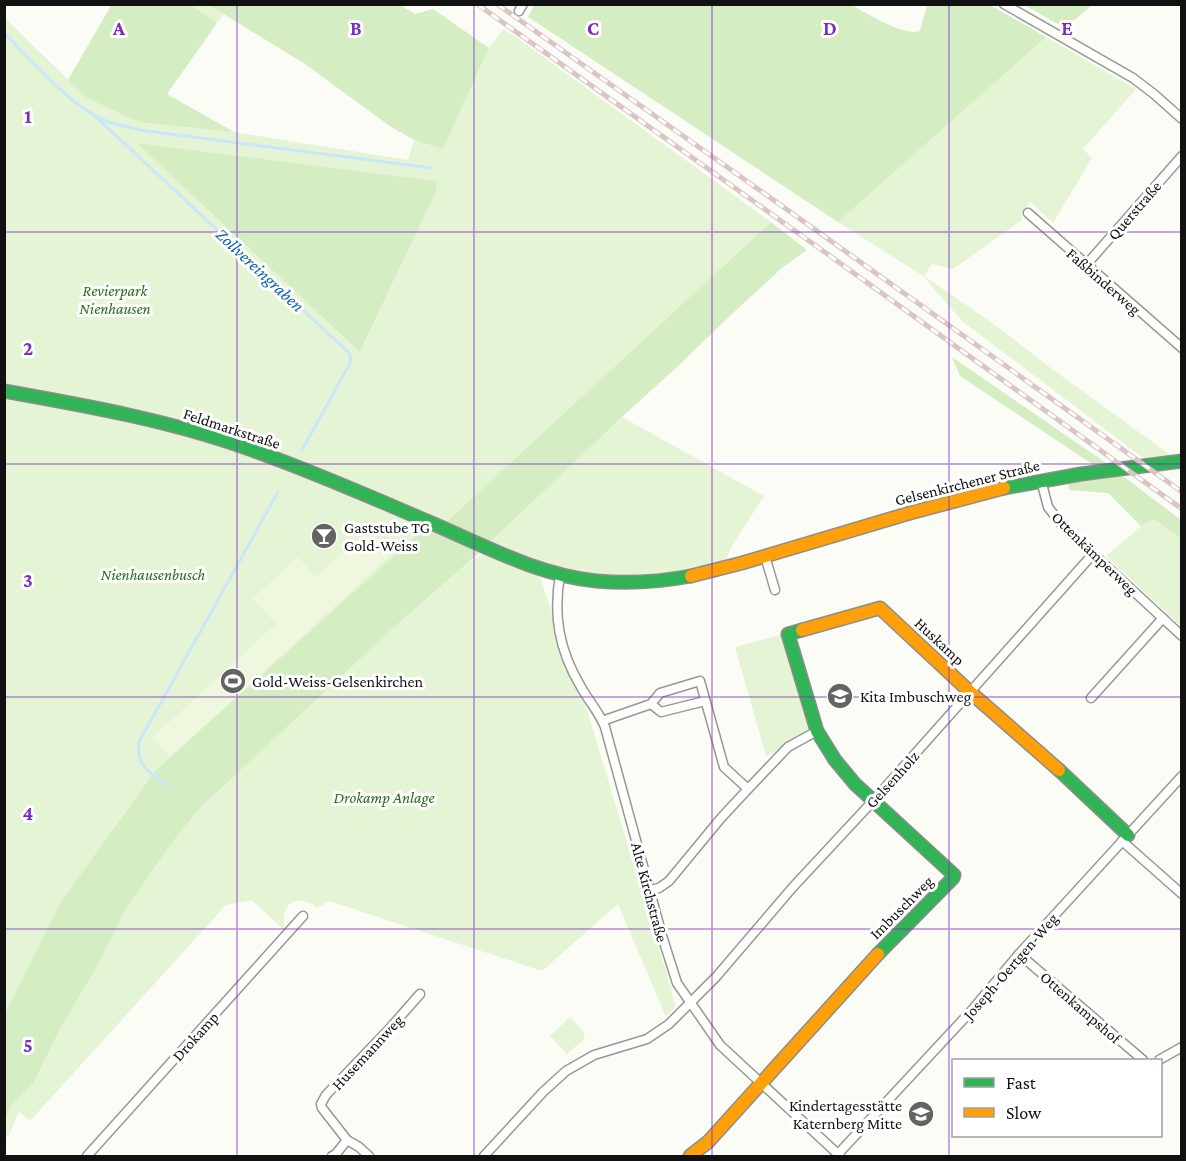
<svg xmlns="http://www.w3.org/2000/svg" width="1186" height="1161" font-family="'Crimson Pro',serif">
	<rect width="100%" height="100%" fill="#fcfcf7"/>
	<!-- green -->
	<g fill="#e5f4d5" fill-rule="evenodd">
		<polygon points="191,5 209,5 224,14 217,23"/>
		<path d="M5,18L87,98L131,119L145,123L234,132L408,160L414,140L443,149L489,48L503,29L516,37L771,222L441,527L430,523L155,771L60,903L5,1013V392L257,451L5,391ZM138,143L436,181V192L361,351Z"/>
		<polygon points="1046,37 1136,89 1083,149 1092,158 1053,223 1030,202 1022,215 1022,220 953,269 932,264 924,276 991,322 1052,369 1176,459 1147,461 962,321 923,276 838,222"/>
		<polygon points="622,417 764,496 731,547 726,561 689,573 617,579 560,569 532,559 486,546"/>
		<polygon points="1154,519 1181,538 1181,626 1106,556 1141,526"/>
		<path d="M485,553L539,574L565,652L586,707L671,988L675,1007L666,1017L618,904L542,971L329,901L317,908C306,898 288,896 284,915C283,920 285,924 284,930L252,900L226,905L30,1121L19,1112L9,1135L5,1139V1118L13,1104L33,1084L59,1031L96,968L127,907L174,840L200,808L391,630L472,560Z"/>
		<polygon points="784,634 814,730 766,756 735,647"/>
		<polygon points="570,1017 585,1033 583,1040 567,1054 550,1036"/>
	</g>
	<!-- forest -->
	<g fill="#d5edc2">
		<polygon points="112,4 191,5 217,23 167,94 234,132 145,123 131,119 87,98 68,80"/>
		<path d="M535,4L852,5C866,13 905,37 920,31L927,5H990L1046,37L838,222L528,17Z"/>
		<polygon points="1031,4 1092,4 1092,5 1065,28 1028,7"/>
		<polygon points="400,5 415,14 433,9 489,48 443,149 414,140 391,127 305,64 209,5"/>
		<polygon points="137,143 437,181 436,192 360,352"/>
		<polygon points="771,222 807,250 783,267 733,313 677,367 622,417 486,546 441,527"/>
		<polygon points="952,357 1109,465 1098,468 960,376"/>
		<polygon points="1119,473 1181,520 1181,538 1154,519 1141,526 1108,493 1069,490 1067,477"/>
		<polygon points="430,523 485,548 391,630 200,808 174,840 127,907 96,968 59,1031 33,1084 13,1104 5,1118 5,1013 60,903 155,771"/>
	</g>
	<!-- pitch -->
	<polygon fill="#eff8df" points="367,531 389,556 170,757 152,738 276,624 253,598 298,557 316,577"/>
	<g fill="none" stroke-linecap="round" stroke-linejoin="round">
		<!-- stream -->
		<g stroke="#cae6fa" stroke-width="3">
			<path d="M4,33C32,61 70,106 106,121C119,126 133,128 147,131L432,168"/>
			<polyline points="95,116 348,352 351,357 350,363 302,450"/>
			<path d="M167,785C149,773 136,765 139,742L278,492"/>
		</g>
		<!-- street casing -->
		<g stroke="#979795" stroke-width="11">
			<g id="street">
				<polyline points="1004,4 1133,78 1154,94 1182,119"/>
				<polyline points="519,11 523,4"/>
				<polyline points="1028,213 1182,348"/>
				<polyline points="1086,265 1182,156"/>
				<polyline points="1041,480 1048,507 1062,525 1182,636"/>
				<polyline points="765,556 775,590"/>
				<path d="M560,575C553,616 559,650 581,687C588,700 599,712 605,727L663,939L677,983L720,1045L840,1156"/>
				<polyline points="1091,698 1163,618"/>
				<polyline points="651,704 661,712 705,701"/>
				<polyline points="602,721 651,704 660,693 700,681 724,767 748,789 721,818 669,881 659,888 650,890"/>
				<polyline points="748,789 788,747 817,731"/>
				<polyline points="1122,841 1182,894"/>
				<polyline points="1019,954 1143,1060"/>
				<polyline points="1159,1060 1182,1047"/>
				<polyline points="838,1154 972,1010 1019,954 1182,776"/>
				<polyline points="87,1156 303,916"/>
				<polyline points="332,1156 336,1154 347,1140"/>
				<polyline points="369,1156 359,1147 347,1140 322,1108 321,1104 326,1095 391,1027 420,994"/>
				<polyline points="484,1156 543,1092 566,1071 594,1055 647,1039 669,1024 716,977 793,887 873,801 1093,554"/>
			</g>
		</g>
		<!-- fast casing -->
		<g stroke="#8d8d8b" stroke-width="15">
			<g id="fast">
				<path d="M4,391C88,406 172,421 252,450C312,471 371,497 429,522C483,545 537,575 596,581C628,584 659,582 691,576"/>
				<polyline points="1004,488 1081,474 1182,461"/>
				<polyline points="802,630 788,634 817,731 835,760 855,784 954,875 953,878 878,954"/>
				<polyline points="1059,770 1128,835"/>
			</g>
		</g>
		<!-- slow casing -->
		<g stroke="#8d8d8b" stroke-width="15">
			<g id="slow">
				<polyline points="691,576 742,563 910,513 1004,488"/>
				<polyline points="802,630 880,608 970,692 1059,770"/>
				<polyline points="690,1156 708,1142 878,954"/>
			</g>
		</g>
		<!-- street -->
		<use href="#street" stroke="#fffffe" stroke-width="8"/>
		<!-- fast -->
		<use href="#fast" stroke="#30b455" stroke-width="12"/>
		<!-- slow -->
		<use href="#slow" stroke="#ff9f0a" stroke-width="12"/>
		<!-- rail casing -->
		<g stroke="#dac5c4" stroke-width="5">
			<g id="rail">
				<polyline points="477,4 819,248 1182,509"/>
				<polyline points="497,4 782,206 1182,492"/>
			</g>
		</g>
		<!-- rail -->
		<use href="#rail" stroke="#fff" stroke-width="3" stroke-dasharray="9" stroke-linecap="butt"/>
	</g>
	<!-- grid -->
	<path fill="none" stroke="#7b2cbf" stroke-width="1.5" stroke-opacity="0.55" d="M237,4V1156M474,4V1156M712,4V1156M949,4V1156M4,232H1182M4,464H1182M4,697H1182M4,929H1182"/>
	<!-- icons -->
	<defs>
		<g id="bar-disc" transform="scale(1.35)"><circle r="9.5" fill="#636362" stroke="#fff"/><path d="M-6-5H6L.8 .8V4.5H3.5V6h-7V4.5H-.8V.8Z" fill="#fff"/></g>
		<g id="stadium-disc" transform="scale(1.35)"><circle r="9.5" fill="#636362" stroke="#fff"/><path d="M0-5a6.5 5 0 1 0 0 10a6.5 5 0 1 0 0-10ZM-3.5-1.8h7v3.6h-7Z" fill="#fff"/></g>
		<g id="school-disc" transform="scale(1.35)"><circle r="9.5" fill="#636362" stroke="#fff"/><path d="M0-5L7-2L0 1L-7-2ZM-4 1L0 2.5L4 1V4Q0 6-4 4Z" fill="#fff"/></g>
	</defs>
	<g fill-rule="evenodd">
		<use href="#bar-disc" x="324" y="536"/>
		<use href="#stadium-disc" x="233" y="681"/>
		<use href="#school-disc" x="840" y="696"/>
		<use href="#school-disc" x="921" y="1114"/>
	</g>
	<g text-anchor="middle" stroke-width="6" stroke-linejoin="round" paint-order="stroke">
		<!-- street labels -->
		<g font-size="16" fill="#111" stroke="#fff">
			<text transform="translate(1134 210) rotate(-49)" y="6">Querstraße</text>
			<text transform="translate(1104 281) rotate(41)" y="6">Faßbinderweg</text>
			<text transform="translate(232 428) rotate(18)" y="6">Feldmarkstraße</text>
			<text transform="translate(967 482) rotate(-14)" y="6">Gelsenkirchener Straße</text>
			<text transform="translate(1095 553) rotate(44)" y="6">Ottenkämperweg</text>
			<text transform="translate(940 641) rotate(43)" y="6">Huskamp</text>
			<text transform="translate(892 779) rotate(-48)" y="6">Gelsenholz</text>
			<text transform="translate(650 892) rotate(75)" y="6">Alte Kirchstraße</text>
			<text transform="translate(901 907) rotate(-45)" y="6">Imbuschweg</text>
			<text transform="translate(1010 966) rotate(-49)" y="6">Joseph-Oertgen-Weg</text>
			<text transform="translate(1081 1007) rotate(41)" y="6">Ottenkampshof</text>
			<text transform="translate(195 1036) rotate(-48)" y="6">Drokamp</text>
			<text transform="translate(367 1052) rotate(-47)" y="6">Husemannweg</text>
		</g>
		<!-- park labels -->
		<g font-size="16" font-style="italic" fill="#286f1a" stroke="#fff">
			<text x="115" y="296">Revierpark<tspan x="115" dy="18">Nienhausen</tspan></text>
			<text x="153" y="580">Nienhausenbusch</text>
			<text x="384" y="803">Drokamp Anlage</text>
		</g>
		<!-- poi labels -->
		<g font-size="16" fill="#111" stroke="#fff" text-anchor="start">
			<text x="344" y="533">Gaststube TG<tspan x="344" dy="18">Gold-Weiss</tspan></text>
			<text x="252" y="687">Gold-Weiss-Gelsenkirchen</text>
			<text x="860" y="702">Kita Imbuschweg</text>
			<text x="902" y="1111" text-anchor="end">Kindertagesstätte<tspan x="902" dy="18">Katernberg Mitte</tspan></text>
		</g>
		<!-- water labels -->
		<g font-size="18" font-style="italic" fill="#0e61af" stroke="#fff">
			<text transform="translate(260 270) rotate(43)" y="6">Zollvereingraben</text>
		</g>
	</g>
	<g font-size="20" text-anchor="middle" font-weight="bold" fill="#7b2cbf" stroke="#fff" stroke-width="6" stroke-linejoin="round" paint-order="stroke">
		<text x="119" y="35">A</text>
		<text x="356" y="35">B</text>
		<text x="593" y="35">C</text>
		<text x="830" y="35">D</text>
		<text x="1067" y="35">E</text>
		<text x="28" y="123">1</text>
		<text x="28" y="355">2</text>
		<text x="28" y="587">3</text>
		<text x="28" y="820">4</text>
		<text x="28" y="1052">5</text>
	</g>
	<!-- border -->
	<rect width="1186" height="1161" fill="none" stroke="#111111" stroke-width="12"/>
	<!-- legend -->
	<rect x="952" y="1059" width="210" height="78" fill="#ffffff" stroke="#a0a0a0" stroke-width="1.5"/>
	<rect x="964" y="1078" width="30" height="9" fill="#30b455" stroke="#a0a0a0" stroke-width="1.5"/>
	<text x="1006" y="1089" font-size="18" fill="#111111">Fast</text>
	<rect x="964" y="1108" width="30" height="9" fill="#ff9f0a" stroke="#a0a0a0" stroke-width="1.5"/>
	<text x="1006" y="1119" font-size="18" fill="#111111">Slow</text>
</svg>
